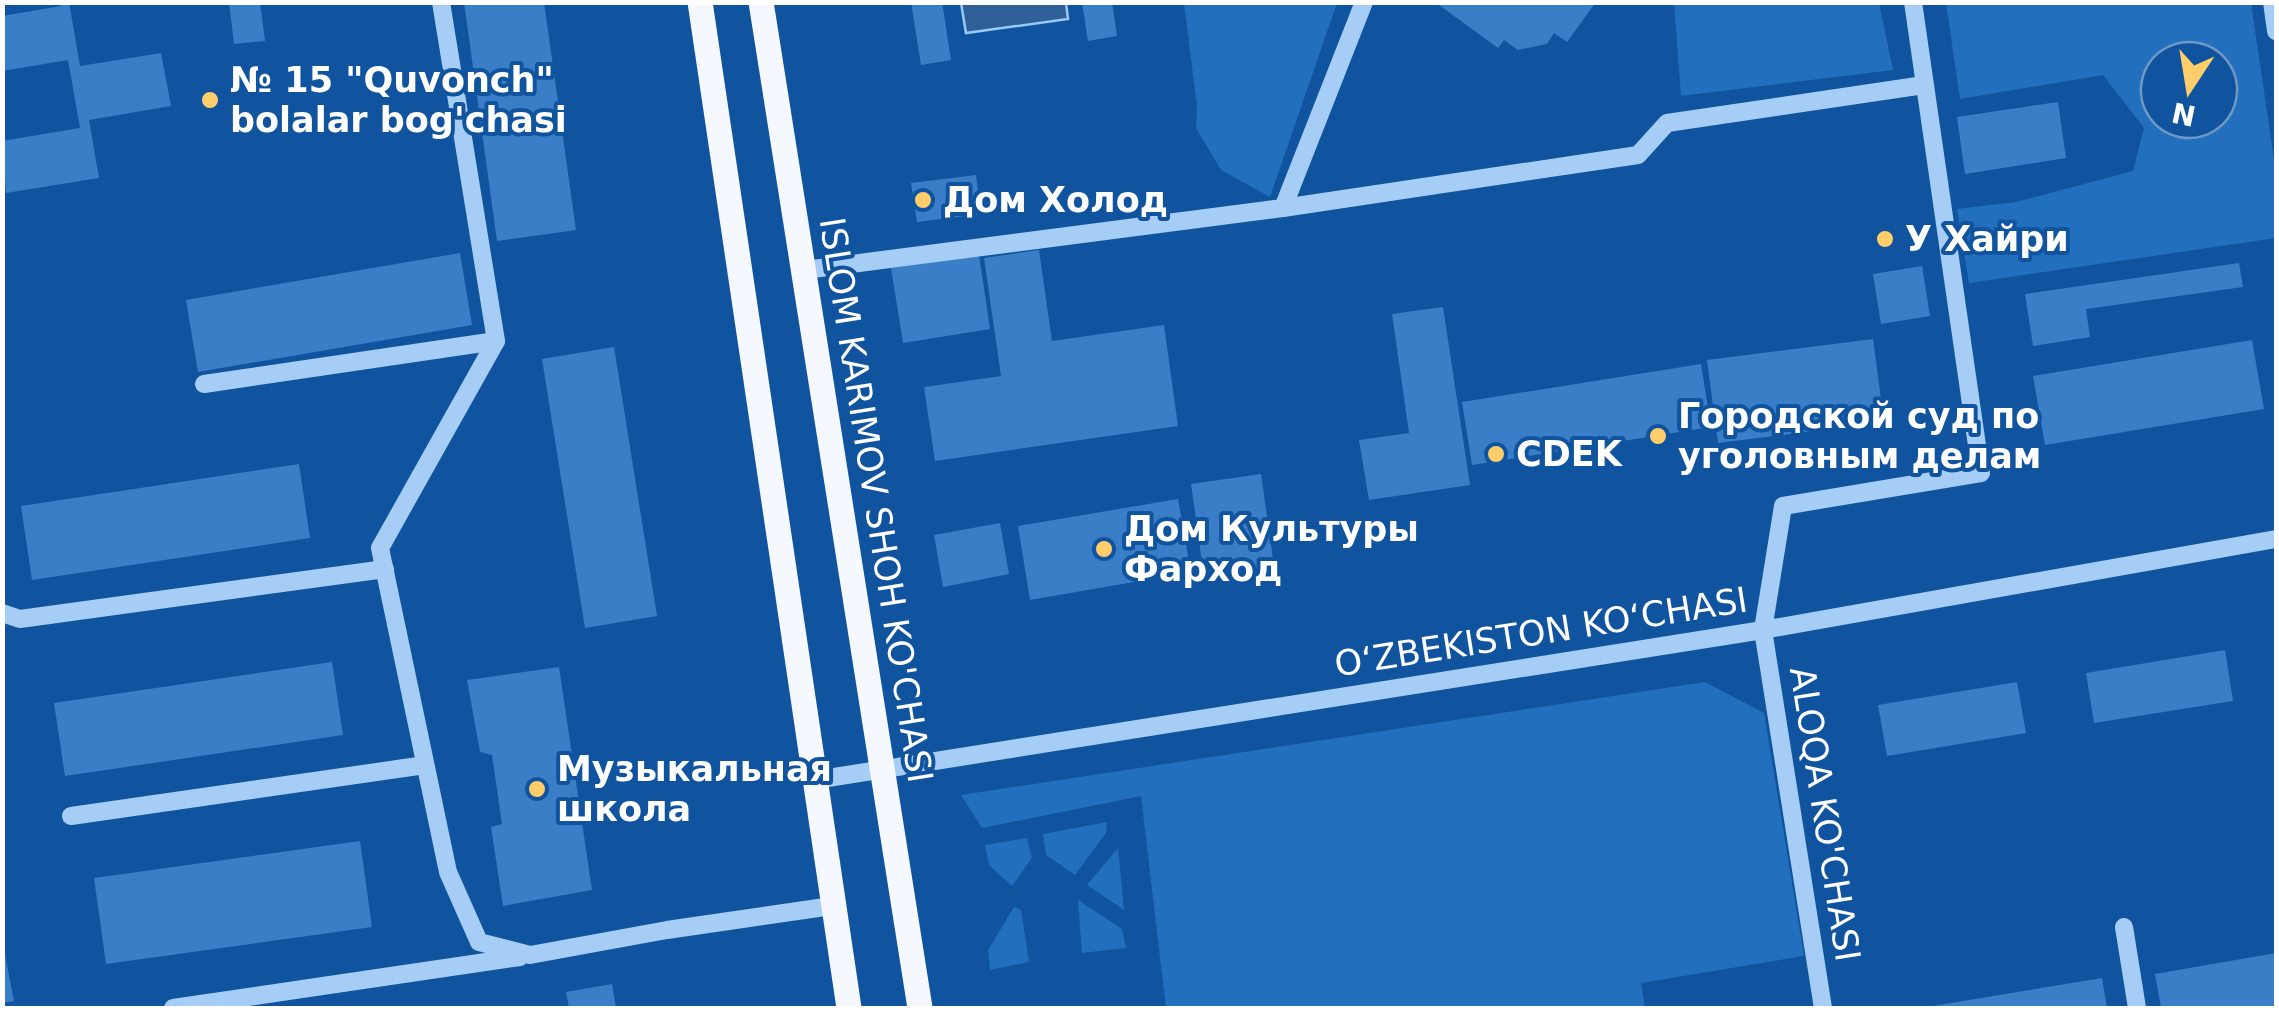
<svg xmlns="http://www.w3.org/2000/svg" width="2279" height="1011" font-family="'DejaVu Sans',sans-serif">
	<rect width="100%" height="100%" fill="#10549f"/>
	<!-- green -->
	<g fill="#226fbd" fill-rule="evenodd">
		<polygon points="1184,3 1337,3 1270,197 1221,170 1196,128 1197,107"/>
		<polygon points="1674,3 1879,3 1893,70 1681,96"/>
		<path d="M1946,3H2251L2276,173V238L1969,283L1957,209L2016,202L2133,171L2144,128L2103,75L1960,99ZM2219,60V120H2159V60Z"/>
		<polygon points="1705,682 1764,713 1804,956 1641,983 1645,1008 1166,1008 1141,796 982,828 961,795"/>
		<polygon points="1107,822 1106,833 1075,875 1046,855 1043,834"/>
		<polygon points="1027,838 1032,858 1012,886 989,865 985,845"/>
		<polygon points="1118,848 1124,910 1087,885"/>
		<polygon points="1078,900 1122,929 1126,948 1082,953"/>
		<polygon points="1014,907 1021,910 1029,962 990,970 988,950"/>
	</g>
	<!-- water -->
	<polygon fill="#2e6097" stroke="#98c9f9" stroke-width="2.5" points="961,3 1066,3 1068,19 966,33"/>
	<!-- building -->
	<g fill="#397ec6">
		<polygon points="60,2 69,2 80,66 161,53 171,106 89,120 99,178 6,193 2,141 80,128 68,60 2,71 2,16 61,6"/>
		<polygon points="229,2 260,2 265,41 234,44"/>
		<polygon points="464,2 544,2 576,230 497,241"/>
		<polygon points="911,2 942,2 951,60 921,65"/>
		<polygon points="1082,2 1112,2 1117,36 1088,41"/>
		<polygon points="1435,2 1596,2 1567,42 1554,33 1547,44 1518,50 1504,40 1498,48"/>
		<polygon points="2058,102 2066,158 1965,174 1957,117"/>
		<polygon points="976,175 981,214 917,222 911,183"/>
		<polygon points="1039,250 1052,341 1164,325 1178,426 935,461 924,387 1001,376 984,258"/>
		<polygon points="460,253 472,325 198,372 186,300"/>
		<polygon points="979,255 990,329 903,343 891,268"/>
		<polygon points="2239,263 2243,287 2086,309 2090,337 2033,346 2025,294"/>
		<polygon points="1922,266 1930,316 1881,324 1873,274"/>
		<polygon points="1443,307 1470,485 1369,500 1359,440 1409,433 1392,314"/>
		<polygon points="1873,339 1884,422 1718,443 1707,360"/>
		<polygon points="2252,340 2264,409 2045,445 2033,376"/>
		<polygon points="614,347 657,616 585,628 542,359"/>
		<polygon points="1701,364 1711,427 1472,465 1462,402"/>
		<polygon points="299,464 310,538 32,580 21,506"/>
		<polygon points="1261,474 1274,566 1204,576 1191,484"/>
		<polygon points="1178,499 1191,572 1030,600 1018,526"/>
		<polygon points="1000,523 1009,574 943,587 934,535"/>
		<polygon points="2225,650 2233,701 2094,723 2086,673"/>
		<polygon points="332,662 343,735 65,776 54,703"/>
		<polygon points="559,667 592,890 503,906 491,827 502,824 492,755 480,752 467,680"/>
		<polygon points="2017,682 2026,733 1887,756 1878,705"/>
		<polygon points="360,841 372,927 106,964 94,878"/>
		<polygon points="4,950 14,1001 2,1003 2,951"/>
		<polygon points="2276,953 2276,1008 2161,1008 2155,974"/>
		<polygon points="2102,978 2107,1008 1933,1008 1933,1006"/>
		<polygon points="612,984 616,1008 569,1008 566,992"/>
	</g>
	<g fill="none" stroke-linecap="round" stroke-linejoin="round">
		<!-- minor -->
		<g stroke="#a6cdf5" stroke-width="18">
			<polyline points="441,2 496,341 380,548 448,872 479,942 530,955 667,930 832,906"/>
			<polyline points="2272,2 2276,31"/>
			<polyline points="1283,208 1364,2"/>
			<polyline points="805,270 1283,208 1638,155 1667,123 1924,85"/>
			<polyline points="204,384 496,341"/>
			<polyline points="2,613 20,619 385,569"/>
			<polyline points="815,780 1763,630 2276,539"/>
			<polyline points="71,816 425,765"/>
			<polyline points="2124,927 2137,1008"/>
			<polyline points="173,1008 520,957"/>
			<polyline points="1823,1008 1763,630 1783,506 1981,473 1913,2"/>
		</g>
		<!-- major -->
		<g stroke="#f5f9ff" stroke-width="25">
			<polyline points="700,2 849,1008"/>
			<polyline points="761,2 920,1008"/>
		</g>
	</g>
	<!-- markers -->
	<g fill="#ffce6b" stroke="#10549f" stroke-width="4">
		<circle cx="210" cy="100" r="10"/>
		<circle cx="923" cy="200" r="10"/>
		<circle cx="1885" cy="239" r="10"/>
		<circle cx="1658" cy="436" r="10"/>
		<circle cx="1496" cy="454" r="10"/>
		<circle cx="1104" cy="549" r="10"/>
		<circle cx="537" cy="789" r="10"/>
	</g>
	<g text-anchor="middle" stroke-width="8" stroke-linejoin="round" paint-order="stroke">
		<!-- poi labels -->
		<g font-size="35" font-weight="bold" fill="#fff" stroke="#10549f" text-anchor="start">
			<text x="230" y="92">№ 15 "Quvonch"<tspan x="230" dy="40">bolalar bog'chasi</tspan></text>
			<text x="943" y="212">Дом Холод</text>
			<text x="1905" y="251">У Хайри</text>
			<text x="1678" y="428">Городской суд по<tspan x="1678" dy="40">уголовным делам</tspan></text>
			<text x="1516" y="466">CDEK</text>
			<text x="1124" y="541">Дом Культуры<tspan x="1124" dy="40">Фарход</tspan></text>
			<text x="557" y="781">Музыкальная<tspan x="557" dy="40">школа</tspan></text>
		</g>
		<!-- street labels -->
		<g font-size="35" fill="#fff" stroke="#10549f">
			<text transform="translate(876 500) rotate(81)" y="12">ISLOM KARIMOV SHOH KO'CHASI</text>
			<text transform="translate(1541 632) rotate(-9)" y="12">O‘ZBEKISTON KO‘CHASI</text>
			<text transform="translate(1825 814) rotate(81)" y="12">ALOQA KO'CHASI</text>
		</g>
	</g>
	<!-- border -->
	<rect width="2279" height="1011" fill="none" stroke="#ffffff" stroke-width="10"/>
	<!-- north arrow -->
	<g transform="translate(2189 90) rotate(192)"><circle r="48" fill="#10549f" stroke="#7098c5" stroke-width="2.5"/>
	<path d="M0-8L18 38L0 25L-18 38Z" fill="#ffce6b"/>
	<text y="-15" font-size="28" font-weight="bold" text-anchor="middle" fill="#ffffff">N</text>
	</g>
</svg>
